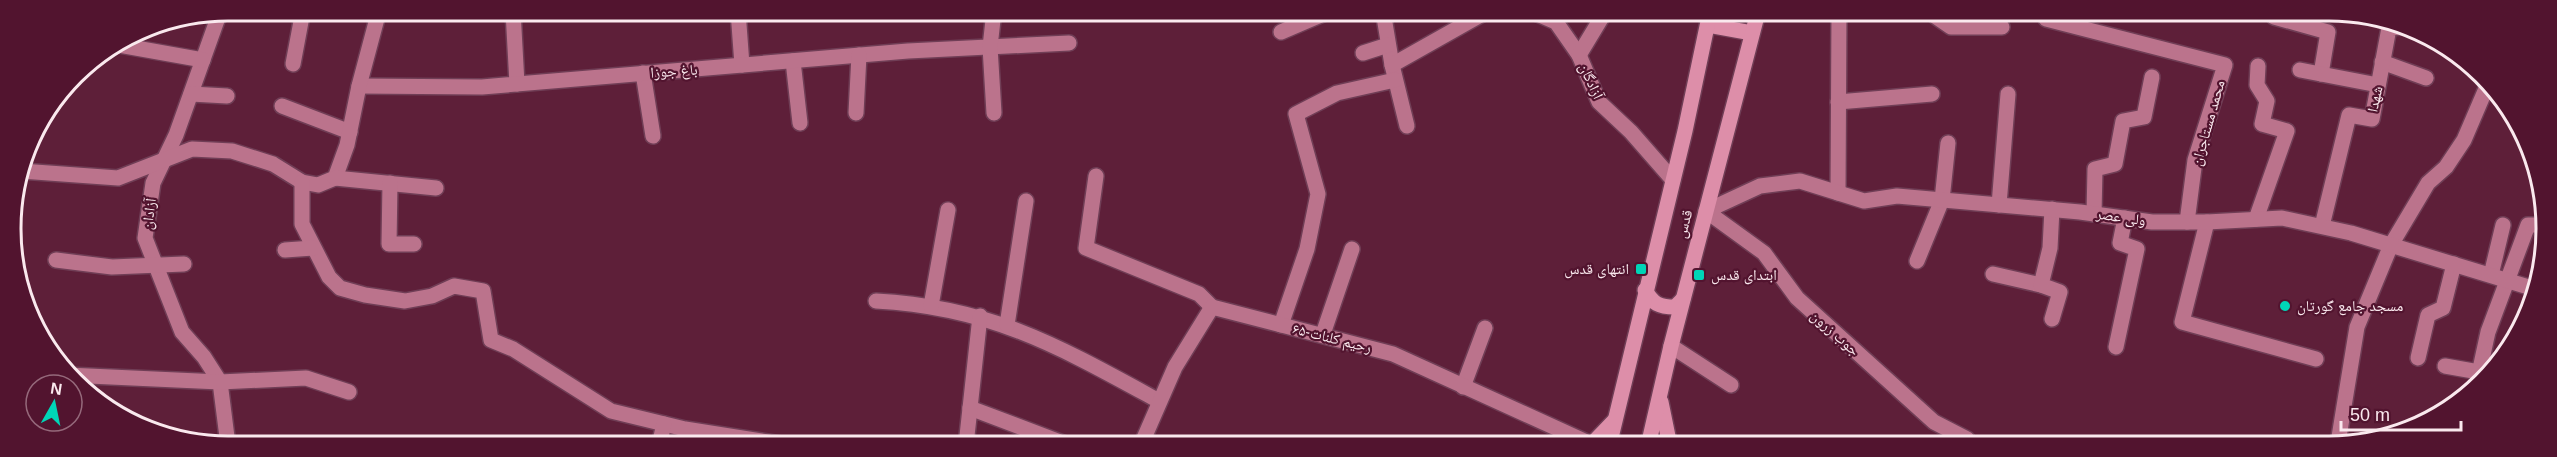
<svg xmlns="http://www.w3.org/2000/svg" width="2557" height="457" font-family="Helvetica,'Noto Naskh Arabic',sans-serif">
	<rect width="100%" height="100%" fill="#5e1f39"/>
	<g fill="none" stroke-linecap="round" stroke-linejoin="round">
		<!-- minor casing -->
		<g stroke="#703e56" stroke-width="18">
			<g id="minor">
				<polyline points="513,11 517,84"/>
				<polyline points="738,11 742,65"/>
				<polyline points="1383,11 1392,65 1407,126"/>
				<polyline points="220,12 176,135 153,183 145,238 182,332 204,357 220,382 228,445"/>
				<polyline points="1533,12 1556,22 1579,55 1599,102 1631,132 1673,180"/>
				<polyline points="1936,12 1935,16 1951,27 2002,27"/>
				<polyline points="2274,17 2328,32 2321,74"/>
				<polyline points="2046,19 2225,65 2195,160 2187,222"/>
				<polyline points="1281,32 1330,11"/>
				<polyline points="119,45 203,60"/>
				<polyline points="1363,53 1388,45"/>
				<polyline points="1579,55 1605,12"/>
				<polyline points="793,61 800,123"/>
				<polyline points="2382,62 2426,78"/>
				<polyline points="293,64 303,11"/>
				<polyline points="1392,65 1486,12"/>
				<polyline points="2300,70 2378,85"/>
				<polyline points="643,73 653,136"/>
				<polyline points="359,86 482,87 908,51 1069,43"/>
				<polyline points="191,94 227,96"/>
				<polyline points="1838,102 1932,94"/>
				<polyline points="282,106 350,132"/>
				<polyline points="856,113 859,55"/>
				<polyline points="994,113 990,47 994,11"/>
				<polyline points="21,171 118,178 192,149 232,151 273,164 302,182 318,185 335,178 347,145 359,86 379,11"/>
				<polyline points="1096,176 1086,248 1199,294 1212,307"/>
				<polyline points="335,178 436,188"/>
				<polyline points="302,182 302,224 329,277 340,288 365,295 405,301 432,296 454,286 483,291 491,340 513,349 611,411 685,429 787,445"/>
				<polyline points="390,183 389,244 414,244"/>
				<polyline points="1838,193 1839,12"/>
				<polyline points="1999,205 2008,94"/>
				<polyline points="2094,214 2095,169 2115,164 2123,121 2144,117 2152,77"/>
				<polyline points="2256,219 2287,131 2262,124 2267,101 2257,85 2258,66"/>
				<polyline points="2207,222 2182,322 2316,359"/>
				<polyline points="2322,226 2349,115 2372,119 2389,28 2401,27"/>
				<polyline points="285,250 313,248"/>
				<polyline points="56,260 112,267 184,264"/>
				<polyline points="1917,261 1942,200 1948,143"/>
				<polyline points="1993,274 2041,285"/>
				<polyline points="2491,275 2503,225"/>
				<path d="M876,301C991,307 1060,347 1159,401"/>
				<polyline points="931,306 948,210"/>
				<polyline points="2052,319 2060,292 2041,285 2050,248 2052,209"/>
				<polyline points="1007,325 1026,201"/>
				<polyline points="1281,325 1307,249 1318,194 1296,114 1337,93 1395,80"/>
				<polyline points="1323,334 1352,249"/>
				<polyline points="1671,346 1731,385"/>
				<polyline points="2116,347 2137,249 2120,243 2125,218"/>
				<polyline points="2418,358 2428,315 2443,308 2454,264"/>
				<polyline points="2445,366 2479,372"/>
				<polyline points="67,375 220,382 306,378 349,392"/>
				<polyline points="1463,387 1485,328"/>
				<polyline points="2476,387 2488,332 2528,225 2543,225"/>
				<polyline points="970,408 1068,445"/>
				<polyline points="2338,443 2357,327 2391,245 2428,183 2446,167 2464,140 2488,84"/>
				<polyline points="659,445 664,424"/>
				<polyline points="966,445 980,316"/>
				<polyline points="1141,445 1175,367 1212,307 1393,354 1591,444"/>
				<polyline points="1972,446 1967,439 1934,422 1797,298 1764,253 1706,211 1760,186 1800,181 1864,201 1897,196 2080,212 2152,222 2207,222 2282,218 2351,233 2535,289"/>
			</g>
		</g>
		<!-- major casing -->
		<g stroke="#703e56" stroke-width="18">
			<g id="major">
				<polyline points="1708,25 1752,33"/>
				<path d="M1645,290C1653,304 1659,307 1675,307L1683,299"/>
				<polyline points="1661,402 1670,446"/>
				<polyline points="1590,446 1614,421"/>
				<polyline points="1609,446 1685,131 1710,12"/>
				<polyline points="1648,446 1671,346 1758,12"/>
			</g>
		</g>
		<!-- minor -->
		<use href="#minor" stroke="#bb738c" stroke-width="15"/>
		<!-- major -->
		<use href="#major" stroke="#dd8ea9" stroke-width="15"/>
	</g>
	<!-- markers -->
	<g fill="#00d5b7" stroke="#52142f" stroke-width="2">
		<rect x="1635" y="263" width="12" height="12" rx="3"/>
		<rect x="1693" y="269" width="12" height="12" rx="3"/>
		<circle cx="2285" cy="306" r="6"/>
	</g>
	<g text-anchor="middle" stroke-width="4.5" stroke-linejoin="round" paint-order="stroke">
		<!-- street labels -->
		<g font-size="15" fill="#fae9ee" stroke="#52142f">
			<text transform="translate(674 71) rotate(-4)" y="5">باغ جوزا</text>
			<text transform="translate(1591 81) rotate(65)" y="5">آزادگان</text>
			<text transform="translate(2375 99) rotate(-77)" y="5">شهدا</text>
			<text transform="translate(2208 123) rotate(-74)" y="5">محمد مستاجران</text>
			<text transform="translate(149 214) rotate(-83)" y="5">آزادان</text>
			<text transform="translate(2121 217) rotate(8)" y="5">ولی عصر</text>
			<text transform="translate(1684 224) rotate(-75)" y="5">قدس</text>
			<text transform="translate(1835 333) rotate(42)" y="5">جوب زرون</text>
			<text transform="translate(1332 338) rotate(14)" y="5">۶۵-رحیم کلنات</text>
		</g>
		<!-- poi labels -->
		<g font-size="15" fill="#fae9ee" stroke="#52142f" text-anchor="start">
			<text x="1629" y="274" text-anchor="end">انتهای قدس</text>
			<text x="1711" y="280">ابتدای قدس</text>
			<text x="2297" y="311">مسجد جامع گورتان</text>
		</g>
	</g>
	<!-- crop -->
	<path d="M0 0H2557V457H0ZM228 21H2329A207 207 0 0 1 2536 228V229A207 207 0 0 1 2329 436H228A207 207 0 0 1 21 229V228A207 207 0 0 1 228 21Z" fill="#52142f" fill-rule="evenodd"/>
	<path fill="none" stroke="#fae9ee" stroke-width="3" d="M228 21H2329A207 207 0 0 1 2536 228V229A207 207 0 0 1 2329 436H228A207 207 0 0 1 21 229V228A207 207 0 0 1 228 21Z"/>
	<!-- north arrow -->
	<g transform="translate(54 403) rotate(9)"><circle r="28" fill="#52142f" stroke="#95697b" stroke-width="1.5"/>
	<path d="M0-4.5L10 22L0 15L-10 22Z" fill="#00d5b7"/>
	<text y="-9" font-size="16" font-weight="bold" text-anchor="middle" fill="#fae9ee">N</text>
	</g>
	<!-- scale -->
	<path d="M2341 421v9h120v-9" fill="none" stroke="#fae9ee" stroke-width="3"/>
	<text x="2350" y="421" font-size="18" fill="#fae9ee" stroke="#52142f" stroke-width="4.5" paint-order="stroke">50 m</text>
</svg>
